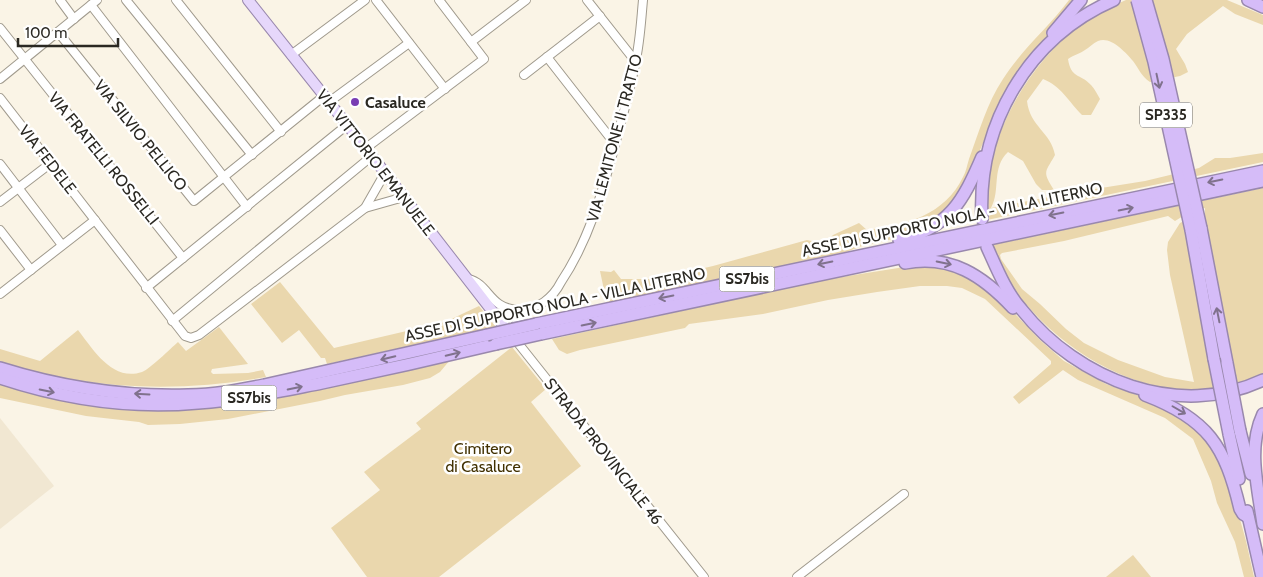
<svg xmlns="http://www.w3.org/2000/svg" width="1263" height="577" font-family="Cabin,sans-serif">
	<rect width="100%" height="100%" fill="#faf4e6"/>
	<!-- built -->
	<polygon fill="#f1e7d2" points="0,418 54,486 0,529"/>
	<!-- green -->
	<g fill="#ead7ad" fill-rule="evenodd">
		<path d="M1069,0H1079L1027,61L996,112L962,193L931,224L897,238L862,246L846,252L607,304L600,271L611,272L614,270L621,279H657L713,266L807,240L816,242L827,241L833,235L859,223L867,230C906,225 945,215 963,177C966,172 967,165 969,159C979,132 987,103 1003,79C1022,49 1049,27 1069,0Z"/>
		<path d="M1126,0H1227L1263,15V25L1235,14L1223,6L1187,34L1176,49L1185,64L1188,72L1180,76L1150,82C1141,76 1139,69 1133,61C1125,52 1111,36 1098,41C1093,43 1089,48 1085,50C1080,54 1073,55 1068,59C1071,79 1080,73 1091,85C1095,89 1097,94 1100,99L1091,115H1082C1069,102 1061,86 1043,79L1027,101C1030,127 1051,132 1055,155C1045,173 1042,171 1054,190H1042L1036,184L1023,161L1008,152C991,168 1001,190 991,208L1076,192L1145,181L1199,168L1215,158H1230L1263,153V162L987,220C987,208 986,195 988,182C995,122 1034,58 1083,23C1096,13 1111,7 1126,0Z"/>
		<path d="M1263,188V375C1248,380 1231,389 1216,390C1147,397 1079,362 1033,312C1024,302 1014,292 1007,280C1001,269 997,256 992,245ZM1205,208V214L1190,218L1180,223L1168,242L1167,250L1170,275L1194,382L1165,377L1118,360L1084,343L1066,329L1040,304L1022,289L1001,259L1000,255L1002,253L1064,241L1164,217L1168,216L1175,221L1188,213Z"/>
		<polygon points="917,265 956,269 999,297 1040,340 1064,361 1106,384 1151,400 1194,423 1227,472 1246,541 1254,577 1244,577 1235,542 1217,503 1211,481 1193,439 1165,418 1078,380 1063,370 1019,404 1013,397 1051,364 1051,361 985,299 962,288 947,286 920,286 877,292 828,300 763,314 689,324 685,328 580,350 567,354 559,350 552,339 829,279"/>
		<polygon points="280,282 334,348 445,322 479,306 496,327 327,364 325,358 321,358 299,330 282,343 251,304"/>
		<path d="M219,327L248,364L212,369L211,372L213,374L248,373L263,370L266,377C178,393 86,390 0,362V349L40,361L78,330C93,349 112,382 142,372C150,369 170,349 178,342L186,351Z"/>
		<polygon points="512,347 546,389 531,402 581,466 439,577 367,577 331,528 380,490 364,472 421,429 416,423"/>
		<polygon points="450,360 440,372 430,378 403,385 345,395 320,401 228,419 180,424 148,425 139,422 86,416 0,398 0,384 59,400 95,405 195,409 220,407 267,399"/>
		<polygon points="1133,555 1151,577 1106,577"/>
	</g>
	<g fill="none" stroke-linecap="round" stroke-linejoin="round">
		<!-- minor casing -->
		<g stroke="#a09a8d" stroke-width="10">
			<g id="minor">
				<polyline points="60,0 74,19"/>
				<polyline points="126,0 252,155"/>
				<polyline points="176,0 281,132"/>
				<polyline points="376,0 445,89"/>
				<polyline points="587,0 636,62"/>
				<polyline points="91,5 247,207"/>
				<polyline points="0,28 183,258"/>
				<polyline points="58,32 194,201 324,96"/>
				<polyline points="471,42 526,0"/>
				<polyline points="291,55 365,0"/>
				<polyline points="547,57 615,144"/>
				<polyline points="524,75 600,16"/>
				<polyline points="0,79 97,0"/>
				<polyline points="0,98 185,336 191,338 199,335 365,208 385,173"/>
				<polyline points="329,102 409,43"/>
				<polyline points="366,148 484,59 439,0"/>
				<polyline points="0,164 62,245"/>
				<polyline points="0,202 51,163"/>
				<polyline points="365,208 404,197"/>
				<polyline points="0,230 31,270"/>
				<path d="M468,279C490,284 488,308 518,310"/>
				<polyline points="146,288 347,125"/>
				<polyline points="0,294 95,220"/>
				<polyline points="172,321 372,156"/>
				<path d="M503,325C508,308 531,311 544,302C551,297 557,290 561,282C589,240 602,193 615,145C622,118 630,91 635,64C640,43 641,21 643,0"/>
				<polyline points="516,332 515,325 525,310"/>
				<polyline points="514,338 704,577"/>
				<polyline points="797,577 904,494"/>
			</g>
		</g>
		<!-- major casing -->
		<g stroke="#9988ad" stroke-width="12">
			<polyline id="major" points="248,0 372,156 503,325"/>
		</g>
		<!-- highway casing -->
		<g stroke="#9988ad" stroke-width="14">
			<g id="highway">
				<polyline points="1248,0 1263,7"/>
				<polyline points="1053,33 1081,0"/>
				<path d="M982,219C977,126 1027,38 1114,0"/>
				<polyline points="1201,228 1227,363"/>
				<polyline points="1191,230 1214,359"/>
				<path d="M899,240C949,228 963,201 982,157"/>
				<path d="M987,247C997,269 1006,292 1022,310C1078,380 1178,420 1263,380"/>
				<path d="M905,263C951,254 983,276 1013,308"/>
				<polyline points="536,324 1263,171"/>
				<polyline points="541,334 1263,181"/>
				<path d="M0,368C61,387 124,397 188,395C214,395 239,390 264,385L487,335"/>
				<path d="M0,378C63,399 132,409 198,403C240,400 281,391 322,383C380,371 438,358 496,344"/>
				<path d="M1145,395C1208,419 1225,446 1240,509L1243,514L1248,517"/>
				<path d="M1263,414C1247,448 1258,488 1263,524"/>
				<polyline points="1240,431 1251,474"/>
				<polyline points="1229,434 1239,479"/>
				<polyline points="1247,511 1262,577"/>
			</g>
		</g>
		<!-- minor -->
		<use href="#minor" stroke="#fff" stroke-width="8"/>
		<!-- major -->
		<use href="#major" stroke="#e6d7fb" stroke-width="10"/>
		<!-- highway -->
		<use href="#highway" stroke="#d5bcf8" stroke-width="11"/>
		<!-- highway-bridge casing -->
		<g stroke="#9988ad" stroke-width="14" stroke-linecap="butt">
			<g id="highway-bridge">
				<polyline points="1137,0 1154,62 1191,230"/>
				<polyline points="1146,0 1163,59 1201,228"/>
				<polyline points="487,335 536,324"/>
				<polyline points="496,344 541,334"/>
				<polyline points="1214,359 1229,434"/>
				<polyline points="1227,363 1240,431"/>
			</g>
		</g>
		<!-- highway-bridge -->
		<use href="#highway-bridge" stroke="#d5bcf8" stroke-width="11"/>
	</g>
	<!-- one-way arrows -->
	<defs><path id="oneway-shaft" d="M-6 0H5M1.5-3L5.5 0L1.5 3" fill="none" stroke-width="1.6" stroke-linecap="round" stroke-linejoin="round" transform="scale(1.25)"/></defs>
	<g stroke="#80728d">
		<use href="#oneway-shaft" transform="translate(1158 81) rotate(78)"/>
		<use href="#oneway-shaft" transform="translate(1215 181) rotate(168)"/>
		<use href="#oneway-shaft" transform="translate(1126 209) rotate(-12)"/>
		<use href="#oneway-shaft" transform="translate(1056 214) rotate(168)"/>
		<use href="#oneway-shaft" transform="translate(825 263) rotate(168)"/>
		<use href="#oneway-shaft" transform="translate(944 263) rotate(12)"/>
		<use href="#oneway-shaft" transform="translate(666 297) rotate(168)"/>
		<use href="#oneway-shaft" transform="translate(1218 315) rotate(-101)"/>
		<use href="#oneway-shaft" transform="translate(589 324) rotate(-12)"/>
		<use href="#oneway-shaft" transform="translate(453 354) rotate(-13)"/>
		<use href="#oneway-shaft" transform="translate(388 358) rotate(167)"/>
		<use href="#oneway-shaft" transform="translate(295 388) rotate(-12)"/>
		<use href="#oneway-shaft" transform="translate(47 391) rotate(12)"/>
		<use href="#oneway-shaft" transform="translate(142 394) rotate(-177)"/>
		<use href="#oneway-shaft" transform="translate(1179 410) rotate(30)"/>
	</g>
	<!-- markers -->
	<circle fill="#793db3" stroke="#fff" stroke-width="2" cx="355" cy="102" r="5"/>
	<g text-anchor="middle" stroke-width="5" stroke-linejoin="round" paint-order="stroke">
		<!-- shield labels -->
		<g fill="#fff" stroke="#6a6864" stroke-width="1">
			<rect x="1140" y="102.5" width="52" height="25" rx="4"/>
			<rect x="719.5" y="266.5" width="55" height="25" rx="4"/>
			<rect x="221.5" y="385.5" width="55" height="25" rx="4"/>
		</g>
		<g font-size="15" font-weight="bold" fill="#2a2822">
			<text x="1166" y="120">SP335</text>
			<text x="747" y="284">SS7bis</text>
			<text x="249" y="403">SS7bis</text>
		</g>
		<!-- poi labels -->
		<g font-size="16" font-weight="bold" fill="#2a2822" stroke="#fff" text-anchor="start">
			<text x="365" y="108">Casaluce</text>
		</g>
		<!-- street labels -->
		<g font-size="16" fill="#2a2822" stroke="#fff">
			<text transform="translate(141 135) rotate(51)" y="6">VIA SILVIO PELLICO</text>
			<text transform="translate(614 138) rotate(-75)" y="6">VIA LEMITONE II TRATTO</text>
			<text transform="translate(104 158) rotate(51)" y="6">VIA FRATELLI ROSSELLI</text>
			<text transform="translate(48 159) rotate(52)" y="6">VIA FEDELE</text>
			<text transform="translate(376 162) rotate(52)" y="6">VIA VITTORIO EMANUELE</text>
			<text transform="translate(952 219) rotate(-12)" y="6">ASSE DI SUPPORTO NOLA - VILLA LITERNO</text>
			<text transform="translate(555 304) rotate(-12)" y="6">ASSE DI SUPPORTO NOLA - VILLA LITERNO</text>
			<text transform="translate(604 451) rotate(52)" y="6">STRADA PROVINCIALE 46</text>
		</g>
		<!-- park labels -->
		<g font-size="16" fill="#423102" stroke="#fff">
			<text x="483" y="454">Cimitero<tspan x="483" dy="18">di Casaluce</tspan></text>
		</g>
	</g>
	<!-- scale -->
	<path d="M18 38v8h100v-8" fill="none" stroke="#2a2822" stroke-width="2.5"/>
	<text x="25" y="38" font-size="15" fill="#2a2822" stroke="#ffffff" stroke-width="4" paint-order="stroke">100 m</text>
</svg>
